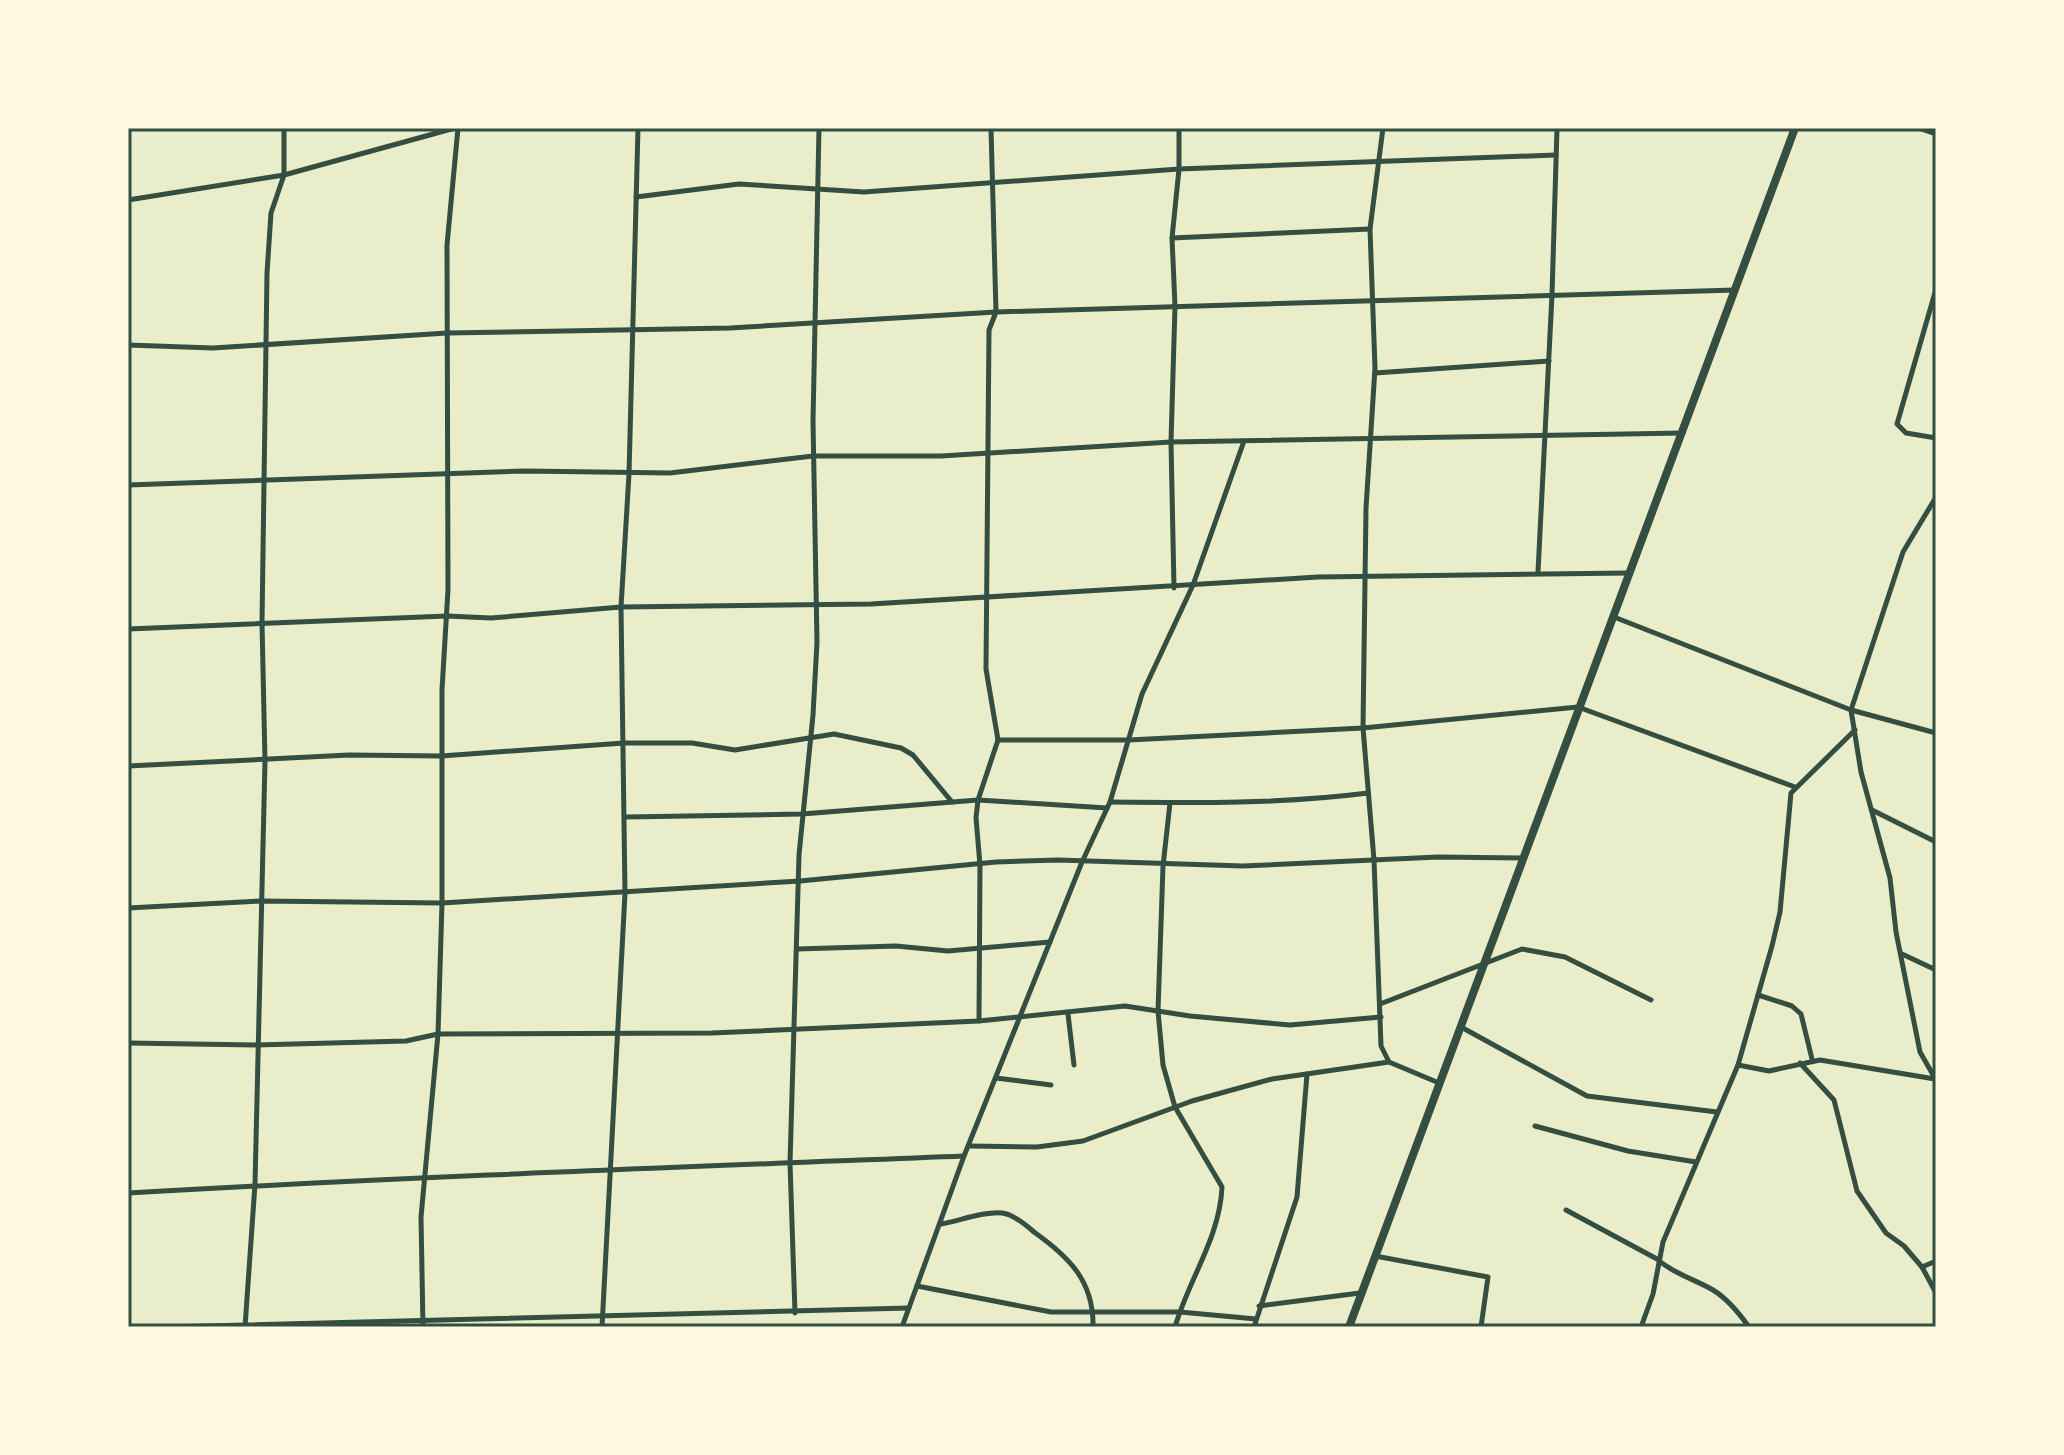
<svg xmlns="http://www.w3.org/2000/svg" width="2064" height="1455" font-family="'PT Sans Narrow',sans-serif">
	<rect width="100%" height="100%" fill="#e9edc9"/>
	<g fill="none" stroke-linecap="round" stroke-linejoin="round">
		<!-- minor -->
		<g stroke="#344e41" stroke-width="5">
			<polyline points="1383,128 1370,229 1375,368 1366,508 1363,728 1374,860 1381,1046 1389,1062 1439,1083"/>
			<polyline points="1918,128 1936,134"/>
			<polyline points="636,197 739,184 864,192 1179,169 1556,155"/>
			<polyline points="128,200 284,175 455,128"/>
			<polyline points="1172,238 1370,229"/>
			<polyline points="1936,289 1897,424 1906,433 1936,438"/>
			<polyline points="128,345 213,348 447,333 730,328 996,312 1735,290"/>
			<polyline points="1375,373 1549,361"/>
			<polyline points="128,485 525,471 670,473 813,456 941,456 1171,442 1683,433"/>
			<polyline points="1936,497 1903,552 1851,710 1861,772 1890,878 1896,932 1920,1052 1936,1080"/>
			<polyline points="1538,572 1552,295 1557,128"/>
			<polyline points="1174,588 1171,442 1175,306 1172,238 1179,169 1179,128"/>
			<polyline points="1614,617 1851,710 1936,733"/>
			<polyline points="128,629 447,616 491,618 621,607 871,604 1318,577 1629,573"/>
			<polyline points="998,740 1129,740 1363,728 1578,707 1795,787"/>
			<polyline points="128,766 349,755 441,756 624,743 692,743 735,750 834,734 901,748 913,755 952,802"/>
			<path d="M1110,802C1197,803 1282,804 1368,793"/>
			<path d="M1170,803L1163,866L1158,1011L1163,1065L1175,1107L1222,1187C1220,1237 1189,1279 1175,1327"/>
			<polyline points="1872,810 1936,842"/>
			<polyline points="626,817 802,814 978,800 1107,808"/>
			<polyline points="128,908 261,901 442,903 800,881 996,862 1058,860 1243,866 1438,857 1522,858"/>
			<polyline points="797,949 896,946 948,951 1050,942"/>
			<polyline points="1902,954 1936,970"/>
			<polyline points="1758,995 1792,1006 1801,1014 1812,1059"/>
			<polyline points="1380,1004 1522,949 1565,957 1651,1000"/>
			<polyline points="1068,1014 1074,1065"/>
			<polyline points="979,1021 980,865 976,818 978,800 998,740 986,669 989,330 996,312 991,128"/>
			<polyline points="1461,1027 1587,1096 1717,1112"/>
			<polyline points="128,1043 256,1045 406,1041 438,1034 712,1033 979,1021 1125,1006 1190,1016 1290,1025 1381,1017"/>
			<polyline points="1800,1063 1834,1100 1857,1191 1886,1233 1904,1246 1922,1267 1936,1293"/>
			<polyline points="1738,1065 1769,1071 1820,1060 1935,1079"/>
			<polyline points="996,1078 1051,1085"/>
			<polyline points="1535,1126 1628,1151 1696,1162"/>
			<polyline points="970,1146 1037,1147 1083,1141 1192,1101 1272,1079 1389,1062"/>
			<path d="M128,1193C407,1177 685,1167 964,1156"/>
			<path d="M1566,1210L1657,1259C1674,1274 1694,1279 1713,1290C1728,1299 1739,1313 1749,1327"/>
			<path d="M941,1224C959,1221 984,1211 1002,1213C1013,1214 1026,1225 1034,1232C1069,1257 1094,1281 1093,1327"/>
			<polyline points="1375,1256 1488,1277 1481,1327"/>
			<polyline points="1922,1267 1936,1261"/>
			<polyline points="917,1286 1051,1312 1180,1312 1256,1319"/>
			<polyline points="1259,1306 1360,1293"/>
			<polyline points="795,1313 790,1163 799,855 813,715 817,642 813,421 819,128"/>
			<polyline points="165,1327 909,1308"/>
			<polyline points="245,1327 255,1184 265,761 262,623 267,273 271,213 284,175 284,128"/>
			<polyline points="423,1327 421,1217 438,1034 442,903 442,690 448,589 447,245 458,128"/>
			<polyline points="602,1327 625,893 621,607 629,474 638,128"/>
			<polyline points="902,1327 964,1156 1082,862 1110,802 1142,694 1193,585 1244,441"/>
			<polyline points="1254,1327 1297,1197 1307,1074"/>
			<polyline points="1641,1327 1653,1294 1663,1242 1738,1065 1772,946 1780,912 1791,793 1855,730"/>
		</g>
		<!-- primary -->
		<polyline stroke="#344e41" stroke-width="8" points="1349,1327 1795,128"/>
	</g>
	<!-- border -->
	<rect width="2064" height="1455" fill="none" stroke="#fefae0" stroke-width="260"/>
	<rect x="130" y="130" width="1804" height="1195" fill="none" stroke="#344e41" stroke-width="3"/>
</svg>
